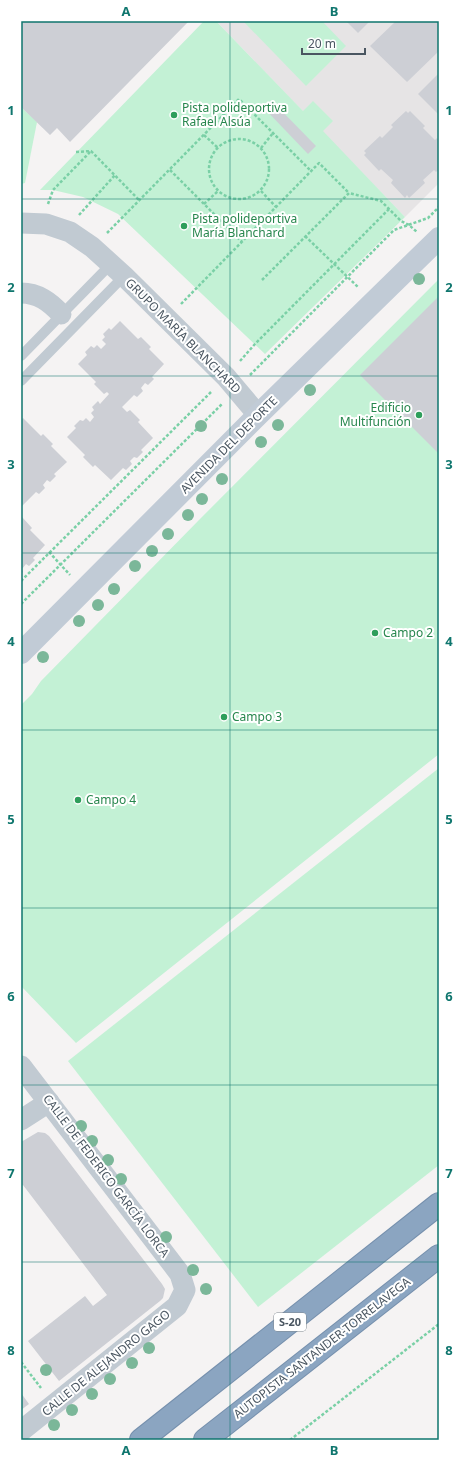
<svg xmlns="http://www.w3.org/2000/svg" width="460" height="1461" font-family="'Noto Sans',sans-serif">
	<rect width="100%" height="100%" fill="#f5f3f3"/>
	<!-- education -->
	<polygon fill="#e6e4e5" points="216,21 439,21 439,183 405,217"/>
	<!-- green -->
	<g fill="#c3f1d5">
		<polygon points="204,21 216,21 303,111 313,101 333,121 323,131 405,217 265,354 118,214 83,197 53,190 40,190"/>
		<polygon points="243,21 322,21 346,46 306,86"/>
		<polygon points="21,107 37,122 25,183 21,184"/>
		<polygon points="439,279 439,754 76,1043 21,986 21,705 32,694 41,681 198,521"/>
		<polygon points="439,768 439,1165 258,1307 68,1061"/>
	</g>
	<!-- building -->
	<g fill="#cdcfd5">
		<polygon points="21,21 189,21 70,142 57,128 50,135 21,107"/>
		<polygon points="346,21 370,21 358,33"/>
		<polygon points="396,21 439,21 439,51 407,82 370,46"/>
		<polygon points="439,73 439,115 418,94"/>
		<polygon points="272,101 316,146 308,154 264,108"/>
		<polygon points="406,111 408,113 410,111 425,126 423,128 435,140 437,138 439,140 439,169 436,172 434,170 423,180 425,183 409,198 407,195 405,198 391,183 393,180 381,169 379,171 364,155 366,153 364,151 380,136 382,138 393,127 391,125"/>
		<polygon points="439,296 439,454 360,375"/>
		<polygon points="120,321 138,339 141,337 151,347 149,349 164,364 152,377 154,379 148,385 145,383 141,388 143,391 137,397 134,395 122,407 127,412 130,410 140,420 138,422 153,438 141,450 143,452 137,458 134,457 130,461 132,464 126,470 123,468 111,480 95,465 93,467 83,457 85,455 67,437 76,428 74,426 80,420 83,421 86,418 90,422 94,417 91,413 94,410 92,407 98,401 100,404 109,394 107,392 104,394 94,384 96,382 78,364 87,355 85,352 91,346 94,348 97,345 101,349 106,344 102,340 105,337 103,334 109,328 111,330"/>
		<polygon points="23,418 41,436 43,434 53,444 51,446 67,462 54,474 56,476 50,482 47,480 43,485 45,488 39,494 36,492 21,507 21,420"/>
		<polygon points="22,517 32,528 30,530 45,545 33,558 35,560 29,566 26,564 22,569 23,572 21,574"/>
		<polygon points="38,1132 45,1133 49,1136 162,1284 165,1289 163,1298 160,1301 59,1381 28,1341 85,1296 93,1306 107,1295 23,1185 21,1186 21,1142"/>
		<polygon points="21,1393 29,1404 21,1410"/>
	</g>
	<g fill="none" stroke-linecap="round" stroke-linejoin="round">
		<!-- highway casing -->
		<g stroke="#7690ad" stroke-width="24">
			<g id="highway">
				<polyline points="141,1440 439,1204"/>
				<polyline points="205,1440 439,1256"/>
			</g>
		</g>
		<!-- path -->
		<g stroke="#7ad0a6" stroke-width="2.5" stroke-dasharray="3 2" stroke-linecap="butt">
			<polyline points="204,135 218,148"/>
			<circle cx="239" cy="169" r="30"/>
			<polyline points="261,148 273,133"/>
			<polyline points="76,152 91,151 140,201"/>
			<polyline points="170,170 242,242"/>
			<polyline points="261,191 276,207"/>
			<polyline points="48,204 53,190 91,151"/>
			<polyline points="204,204 218,191"/>
			<polyline points="79,215 115,175"/>
			<polyline points="107,233 239,99 311,171"/>
			<polyline points="305,236 359,288"/>
			<polyline points="262,280 349,193 381,201 401,221 409,225 417,232"/>
			<polyline points="181,304 319,163 349,193"/>
			<polyline points="240,361 255,344 389,209"/>
			<polyline points="250,375 394,230 428,218 439,207"/>
			<polyline points="49,552 70,575"/>
			<polyline points="21,581 212,391"/>
			<polyline points="21,604 222,404"/>
			<polyline points="21,1362 41,1388"/>
			<polyline points="290,1440 439,1324"/>
		</g>
		<!-- lane -->
		<g stroke="#c1cad2" stroke-width="10">
			<polyline points="21,356 111,264"/>
			<polyline points="21,381 124,276"/>
		</g>
		<!-- street -->
		<g stroke="#c1cad2" stroke-width="21">
			<polyline points="21,223 46,224 70,232 92,247 124,276 226,377 258,415"/>
			<path d="M21,293C38,293 50,302 61,314"/>
			<polyline points="21,1066 180,1274 185,1290 177,1306 21,1431"/>
			<polyline points="21,1120 49,1102"/>
		</g>
		<!-- secondary -->
		<polyline stroke="#c1cbd6" stroke-width="22" points="21,653 258,415 439,238"/>
		<!-- highway -->
		<use href="#highway" stroke="#8ba5c1" stroke-width="22"/>
	</g>
	<!-- trees -->
	<g fill="#7bb799">
		<circle cx="419" cy="279" r="6"/>
		<circle cx="310" cy="390" r="6"/>
		<circle cx="278" cy="425" r="6"/>
		<circle cx="201" cy="426" r="6"/>
		<circle cx="261" cy="442" r="6"/>
		<circle cx="222" cy="479" r="6"/>
		<circle cx="202" cy="499" r="6"/>
		<circle cx="188" cy="515" r="6"/>
		<circle cx="168" cy="534" r="6"/>
		<circle cx="152" cy="551" r="6"/>
		<circle cx="135" cy="566" r="6"/>
		<circle cx="114" cy="589" r="6"/>
		<circle cx="98" cy="605" r="6"/>
		<circle cx="79" cy="621" r="6"/>
		<circle cx="43" cy="657" r="6"/>
		<circle cx="81" cy="1126" r="6"/>
		<circle cx="92" cy="1141" r="6"/>
		<circle cx="108" cy="1160" r="6"/>
		<circle cx="121" cy="1179" r="6"/>
		<circle cx="166" cy="1237" r="6"/>
		<circle cx="193" cy="1270" r="6"/>
		<circle cx="206" cy="1289" r="6"/>
		<circle cx="149" cy="1348" r="6"/>
		<circle cx="132" cy="1363" r="6"/>
		<circle cx="46" cy="1370" r="6"/>
		<circle cx="110" cy="1379" r="6"/>
		<circle cx="92" cy="1394" r="6"/>
		<circle cx="72" cy="1410" r="6"/>
		<circle cx="54" cy="1425" r="6"/>
	</g>
	<!-- grid -->
	<path fill="none" stroke="#0f766e" stroke-width="1" stroke-opacity="0.55" d="M230,21V1440M21,199H439M21,376H439M21,553H439M21,730H439M21,908H439M21,1085H439M21,1262H439"/>
	<!-- markers -->
	<g fill="#2e9e5b" stroke="#fff" stroke-width="1.5">
		<circle cx="174" cy="115" r="4"/>
		<circle cx="184" cy="226" r="4"/>
		<circle cx="419" cy="415" r="4"/>
		<circle cx="375" cy="633" r="4"/>
		<circle cx="224" cy="717" r="4"/>
		<circle cx="78" cy="800" r="4"/>
	</g>
	<g text-anchor="middle" stroke-width="4" stroke-linejoin="round" paint-order="stroke">
		<!-- shield labels -->
		<rect fill="#fff" stroke="#808990" stroke-width="1" x="274" y="1313" width="32" height="18" rx="3"/>
		<g font-size="11" font-weight="bold" fill="#4a5661">
			<text x="290" y="1326">S-20</text>
		</g>
		<!-- leisure labels -->
		<g font-size="12" fill="#27864d" stroke="#fff" text-anchor="start">
			<text x="182" y="112">Pista polideportiva<tspan x="182" dy="14">Rafael Alsúa</tspan></text>
			<text x="192" y="223">Pista polideportiva<tspan x="192" dy="14">María Blanchard</tspan></text>
			<text x="411" y="412" text-anchor="end">Edificio<tspan x="411" dy="14">Multifunción</tspan></text>
			<text x="383" y="637">Campo 2</text>
			<text x="232" y="721">Campo 3</text>
			<text x="86" y="804">Campo 4</text>
		</g>
		<!-- street labels -->
		<g font-size="12" fill="#4a5661" stroke="#fff">
			<text transform="translate(183 336) rotate(45)" y="4">GRUPO MARÍA BLANCHARD</text>
			<text transform="translate(229 445) rotate(-45)" y="4">AVENIDA DEL DEPORTE</text>
			<text transform="translate(106 1176) rotate(53)" y="4">CALLE DE FEDERICO GARCÍA LORCA</text>
			<text transform="translate(322 1348) rotate(-38)" y="4">AUTOPISTA SANTANDER-TORRELAVEGA</text>
			<text transform="translate(106 1363) rotate(-39)" y="4">CALLE DE ALEJANDRO GAGO</text>
		</g>
	</g>
	<!-- border -->
	<rect width="460" height="1461" fill="none" stroke="#ffffff" stroke-width="44"/>
	<!-- scale -->
	<path d="M302 48v6h63v-6" fill="none" stroke="#4a5661" stroke-width="2"/>
	<text x="308" y="48" font-size="12" fill="#4a5661" stroke="#ffffff" stroke-width="3" paint-order="stroke">20 m</text>
	<rect x="22" y="22" width="416" height="1417" fill="none" stroke="#0f766e" stroke-width="1.5"/>
	<g font-size="13" text-anchor="middle" font-weight="bold" fill="#0f766e">
		<text x="126" y="16">A</text>
		<text x="334" y="16">B</text>
		<text x="11" y="115">1</text>
		<text x="449" y="115">1</text>
		<text x="11" y="292">2</text>
		<text x="449" y="292">2</text>
		<text x="11" y="469">3</text>
		<text x="449" y="469">3</text>
		<text x="11" y="646">4</text>
		<text x="449" y="646">4</text>
		<text x="11" y="824">5</text>
		<text x="449" y="824">5</text>
		<text x="11" y="1001">6</text>
		<text x="449" y="1001">6</text>
		<text x="11" y="1178">7</text>
		<text x="449" y="1178">7</text>
		<text x="11" y="1355">8</text>
		<text x="449" y="1355">8</text>
		<text x="126" y="1455">A</text>
		<text x="334" y="1455">B</text>
	</g>
</svg>
